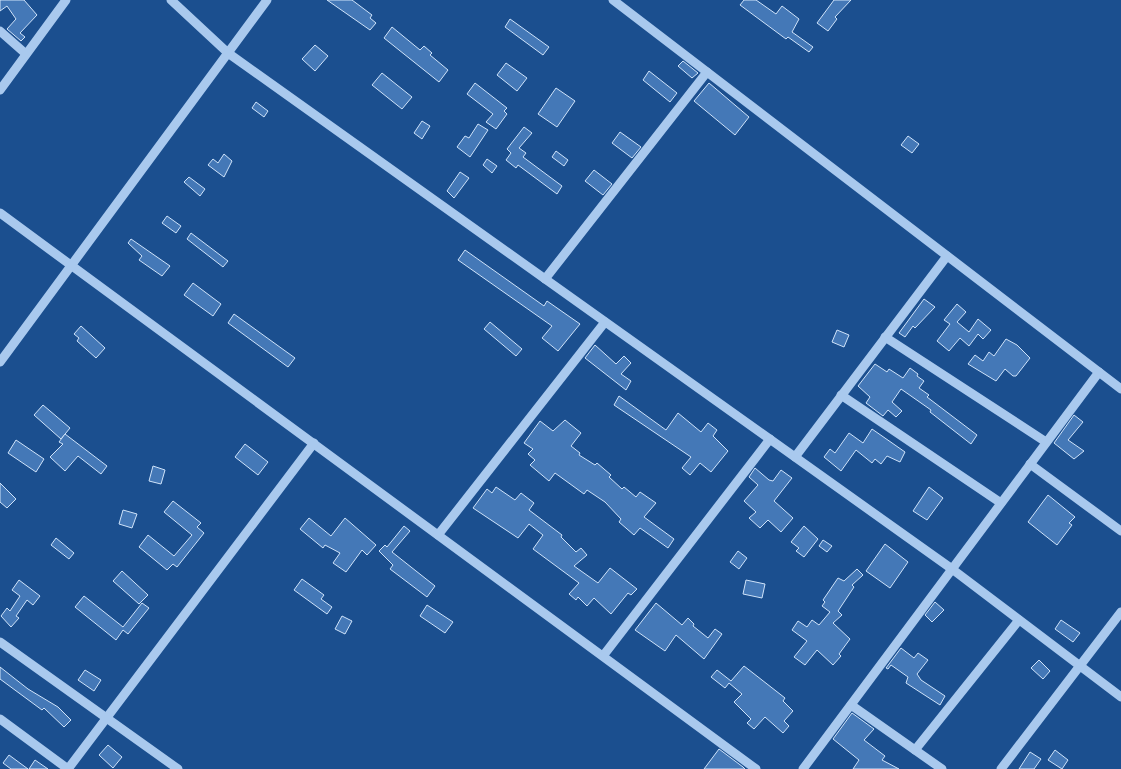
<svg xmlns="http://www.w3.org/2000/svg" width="1121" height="769" font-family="Rubik,sans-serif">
	<rect width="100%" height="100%" fill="#1b4f8f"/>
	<!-- building -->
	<g fill="#4478b7" stroke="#cfe3fa">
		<polygon points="0,0 24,0 37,15 20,33 25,37 21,41 7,29 16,19 7,6 0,11"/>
		<polygon points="327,0 352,0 372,15 370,18 376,23 370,30"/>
		<polygon points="744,0 756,0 776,14 782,6 799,19 792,32 813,47 809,52 788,37 786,39 740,5"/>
		<polygon points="834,0 851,0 835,17 837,19 828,31 817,23"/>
		<polygon points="510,19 549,47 543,55 505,27"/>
		<polygon points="392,27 420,50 424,46 432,53 430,55 448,70 439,82 384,38"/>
		<polygon points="315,45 328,56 315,71 302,59"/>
		<polygon points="683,61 698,73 692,78 678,66"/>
		<polygon points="506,63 527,78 517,91 497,75"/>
		<polygon points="649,71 677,93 670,102 643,80"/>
		<polygon points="382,73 412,97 402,109 372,85"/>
		<polygon points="475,83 507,108 504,111 507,114 496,129 486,122 493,114 467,94"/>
		<polygon points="709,83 749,117 735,135 694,101"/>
		<polygon points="556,88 575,101 557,127 538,114"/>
		<polygon points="256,102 268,111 264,117 252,108"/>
		<polygon points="422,121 430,126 422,139 414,133"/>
		<polygon points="478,124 488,130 470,157 457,147 465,136 469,138"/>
		<polygon points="524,127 532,133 519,148 526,153 523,157 562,186 557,194 518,165 516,168 506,160 511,153 507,149"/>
		<polygon points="620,132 641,147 632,158 612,143"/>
		<polygon points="908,136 919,144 912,153 901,145"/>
		<polygon points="556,151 568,160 564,166 552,157"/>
		<polygon points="224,154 232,161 224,177 208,165 213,159 218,163"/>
		<polygon points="487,159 497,166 492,173 483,165"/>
		<polygon points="594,170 612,184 603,195 585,181"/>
		<polygon points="460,172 469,178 454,198 447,191"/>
		<polygon points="189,177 205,189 200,196 184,182"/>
		<polygon points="167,216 181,226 176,233 162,223"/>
		<polygon points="191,233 228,261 223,267 187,239"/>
		<polygon points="131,239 170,266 162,276 139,260 142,256 128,243"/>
		<polygon points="465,250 544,306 547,301 580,324 558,351 542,338 552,326 458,260"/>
		<polygon points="193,283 221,304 213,316 184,295"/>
		<polygon points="924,299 935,307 915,328 913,326 905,337 899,333"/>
		<polygon points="957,304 966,312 957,322 969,332 978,319 991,330 983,339 978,334 969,346 960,338 949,351 937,341 950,324 944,320"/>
		<polygon points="234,314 295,358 288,367 228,323"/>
		<polygon points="490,322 522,349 516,356 484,329"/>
		<polygon points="81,326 105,348 96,358 77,341 79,338 74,334"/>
		<polygon points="837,330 849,335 844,347 832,342"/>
		<polygon points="1006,339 1017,345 1030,358 1016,376 1013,376 1005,369 996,381 968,364 975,355 983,361 989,352 994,356"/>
		<polygon points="595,345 616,364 624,356 631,363 621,374 631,381 626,390 585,358"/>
		<polygon points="875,364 887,372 889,369 903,378 910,368 918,374 917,376 924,381 919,388 929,395 927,397 977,435 971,444 930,412 931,410 901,389 892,402 902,411 896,417 888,410 883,416 866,403 870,397 858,386"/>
		<polygon points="619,396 666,430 678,413 701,432 708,423 717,430 713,436 728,451 711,472 700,463 690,475 682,468 691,457 614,405"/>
		<polygon points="43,405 70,428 61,439 34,415"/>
		<polygon points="1074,415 1083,422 1068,440 1084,451 1074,459 1054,443"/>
		<polygon points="565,420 581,433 571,446 580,453 579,455 595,465 597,463 611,475 609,477 622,489 624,487 636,497 640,492 656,503 644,517 674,539 668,548 640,528 634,535 619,522 621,519 605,502 587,490 584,494 555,473 549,481 530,465 535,460 528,454 533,449 524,443 540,421 553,431"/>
		<polygon points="872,429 905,452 900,462 887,456 881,464 875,459 872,463 856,450 841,471 824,457 830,449 835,453 849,433 863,443"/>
		<polygon points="65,434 107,466 101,474 78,456 65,471 50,457 63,444 59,442"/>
		<polygon points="16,440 44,459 36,472 8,453"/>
		<polygon points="245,444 268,462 258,475 235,457"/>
		<polygon points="153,466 165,470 161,484 149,481"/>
		<polygon points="755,468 769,480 773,481 781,470 792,478 774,501 793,518 781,532 768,520 760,528 749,518 756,512 744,501 758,485 749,477"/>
		<polygon points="0,483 16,499 7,508 0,502"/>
		<polygon points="496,487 515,500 521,493 534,503 529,510 562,535 561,537 576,552 581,548 587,555 574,566 598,583 610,568 637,589 631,595 628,593 611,614 594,598 587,606 578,597 576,600 569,594 579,583 533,549 543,535 529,524 518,538 473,508 487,489 492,493"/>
		<polygon points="929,487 943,498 927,520 913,511"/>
		<polygon points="1048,495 1075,517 1069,523 1072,525 1057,545 1028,522"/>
		<polygon points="173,501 201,523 197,527 204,533 177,567 173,564 167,570 139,547 148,535 174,556 192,535 164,512"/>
		<polygon points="123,510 137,514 132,528 119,524"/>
		<polygon points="309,518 331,536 345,518 376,545 367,555 362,550 346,572 333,563 340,553 325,545 323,548 300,529"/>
		<polygon points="404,526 410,531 392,552 435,586 427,597 390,569 393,565 379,551 385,545 387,547"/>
		<polygon points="804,526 818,539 804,557 796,551 799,548 791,542"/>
		<polygon points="56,538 74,553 69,559 51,545"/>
		<polygon points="823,540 832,546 827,552 819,546"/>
		<polygon points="885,544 908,562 890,588 866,571"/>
		<polygon points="738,551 747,558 739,569 730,562"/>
		<polygon points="857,569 863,575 852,585 854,587 838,611 842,615 833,623 850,639 839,654 841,656 833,665 817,650 805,665 794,657 807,641 792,630 798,621 807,627 812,620 819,625 830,612 822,606 825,602 823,600 838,578 844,581"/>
		<polygon points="122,571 148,595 139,604 113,581"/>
		<polygon points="302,579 324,595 321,599 332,607 327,614 294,590"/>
		<polygon points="19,580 40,596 33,605 27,600 16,616 19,618 11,627 1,616 7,608 10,611 20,596 12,590"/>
		<polygon points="746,580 765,584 762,598 743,594"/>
		<polygon points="84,596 123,627 142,603 149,608 128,634 123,630 116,640 75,607"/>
		<polygon points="935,602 944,610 932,622 925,615"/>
		<polygon points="656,603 682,625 688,618 694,624 693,626 708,638 715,629 722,634 704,659 676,635 665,651 635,630"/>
		<polygon points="427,605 453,622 445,633 420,616"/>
		<polygon points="342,616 352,621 345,634 335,629"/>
		<polygon points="1061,620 1080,633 1073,642 1055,629"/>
		<polygon points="901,648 914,658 918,653 928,660 917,674 921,680 945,696 940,705 906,683 908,677 891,665 888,669 886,668"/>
		<polygon points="1039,660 1050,671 1043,679 1031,668"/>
		<polygon points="744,666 785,698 783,701 793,711 784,721 789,726 783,733 765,717 754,729 747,723 751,719 734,702 742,694 729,683 725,688 711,677 717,670 731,681"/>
		<polygon points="0,667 28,689 58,707 71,720 64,727 44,708 42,710 0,679"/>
		<polygon points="85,670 101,680 94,691 78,680"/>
		<polygon points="852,713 874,729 864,740 885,756 882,760 899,769 853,769 859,760 833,739"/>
		<polygon points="108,745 122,757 113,768 99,755"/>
		<polygon points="719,749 743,767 745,769 704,769"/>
		<polygon points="1055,750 1068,760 1062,769 1048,760"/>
		<polygon points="1030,752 1041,759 1034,769 1019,769"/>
		<polygon points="9,755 28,769 11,769 3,763"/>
		<polygon points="35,760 48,769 29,769"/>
	</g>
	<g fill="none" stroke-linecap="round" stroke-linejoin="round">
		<!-- minor -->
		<g stroke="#a9c9ee" stroke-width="9">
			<polyline points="171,0 228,53 952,569 1121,697"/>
			<polyline points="613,0 1121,389"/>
			<polyline points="0,31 26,54"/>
			<polyline points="0,90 66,0"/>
			<polyline points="0,213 756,769"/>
			<polyline points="545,279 707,72"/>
			<polyline points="885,337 1046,442"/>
			<polyline points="0,362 267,0"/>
			<polyline points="841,395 1001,503"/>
			<polyline points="795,457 947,256"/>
			<polyline points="1030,464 1121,531"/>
			<polyline points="438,535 605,322"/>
			<polyline points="0,642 178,769"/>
			<polyline points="603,656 770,439"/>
			<polyline points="851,705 942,769"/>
			<polyline points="0,719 68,769"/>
			<polyline points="915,750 1019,620"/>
			<polyline points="68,769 314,443"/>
			<polyline points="803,769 1099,372"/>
			<polyline points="1001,769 1121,612"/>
		</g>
	</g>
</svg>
